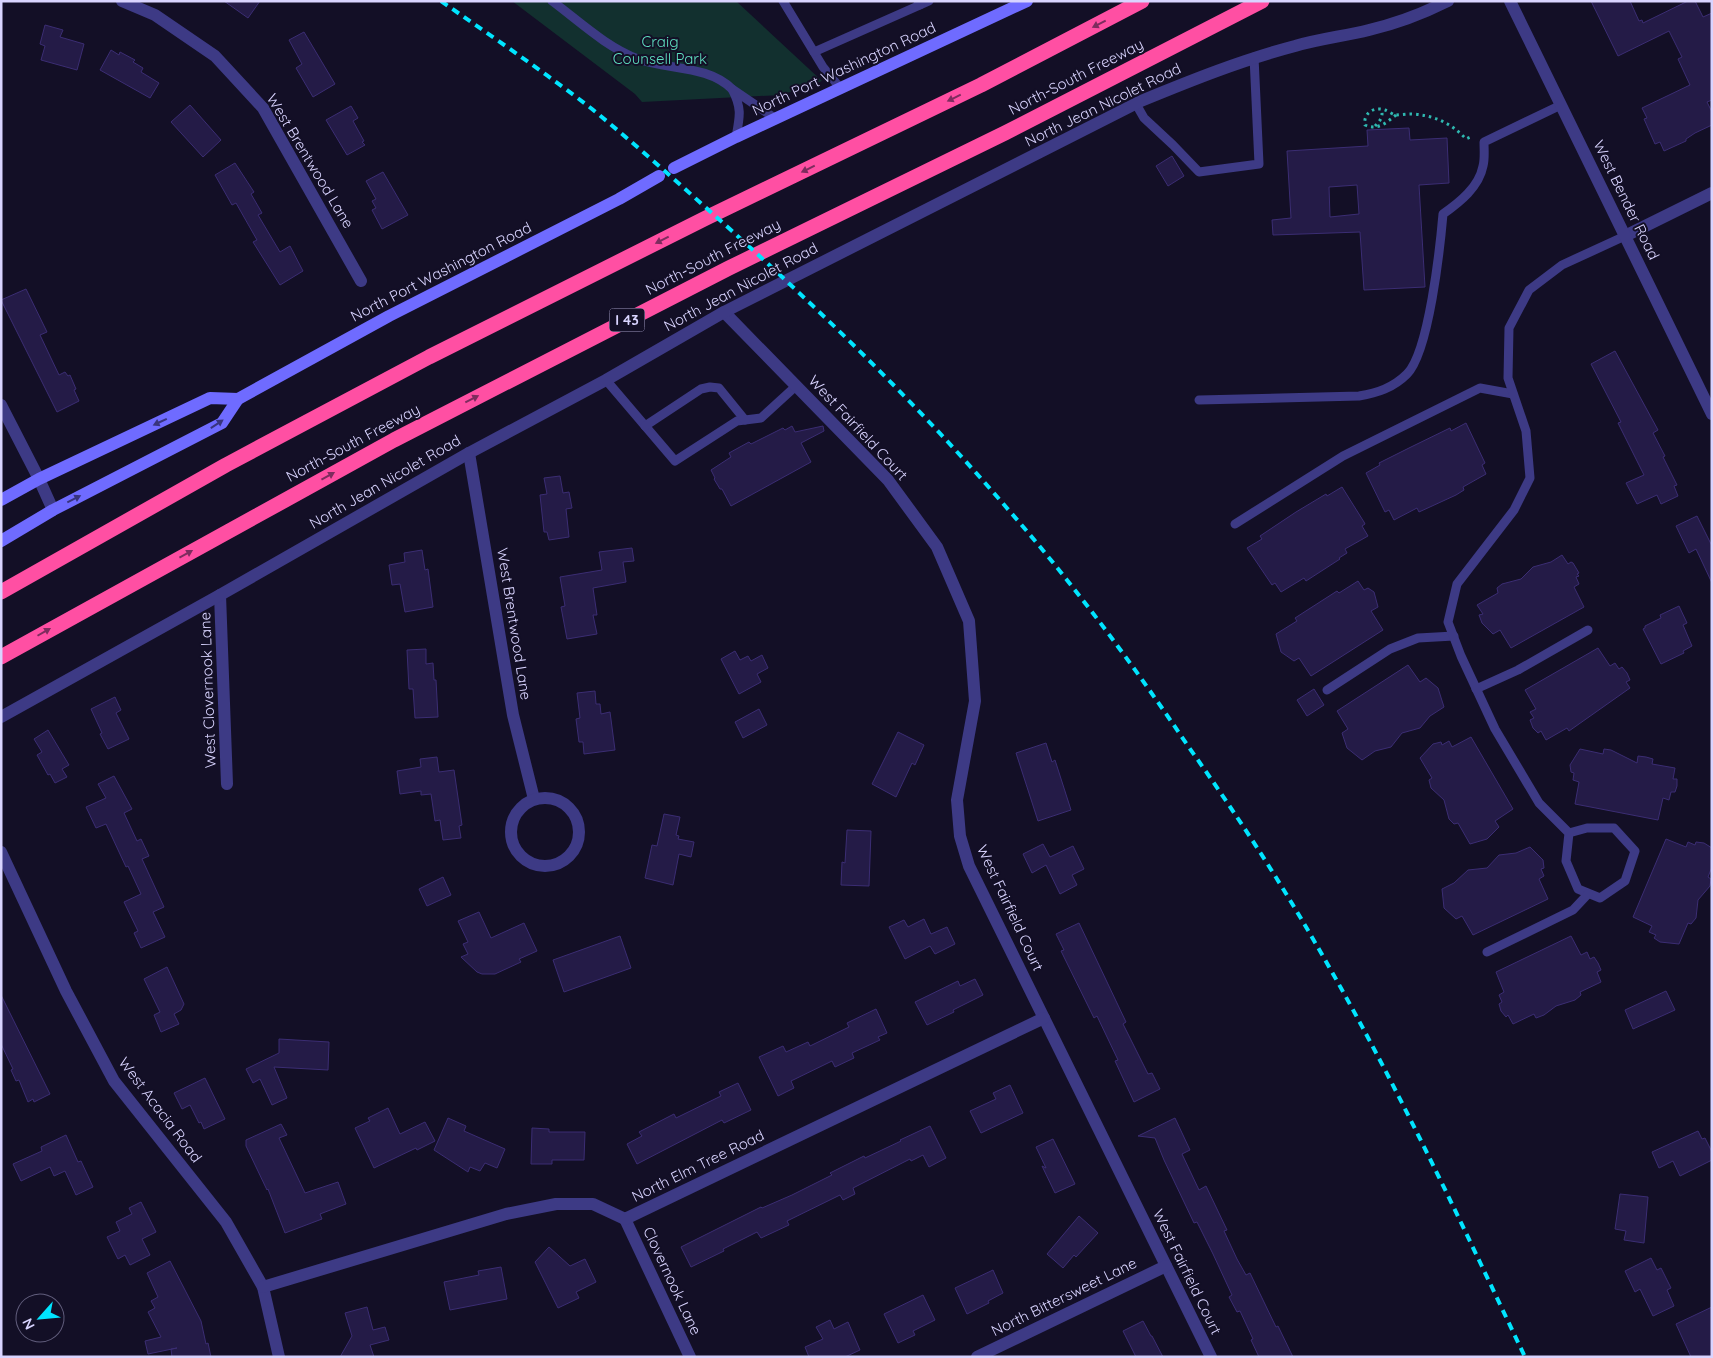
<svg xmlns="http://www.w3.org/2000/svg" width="1713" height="1358" font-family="Quicksand,sans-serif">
	<rect width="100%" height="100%" fill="#130f26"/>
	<!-- green -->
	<polygon fill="#12302f" points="512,1 736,1 822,81 781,95 642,102 635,94"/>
	<!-- building -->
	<g fill="#241b47" stroke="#3b2d73" fill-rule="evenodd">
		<polygon points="224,1 260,1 248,18"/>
		<polygon points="1591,1 1630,1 1639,21 1642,20 1643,23 1688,1 1695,1 1703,17 1712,13 1712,100 1707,102 1712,112 1712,125 1695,133 1686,139 1686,141 1664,151 1660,142 1655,144 1644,119 1647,118 1642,108 1690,85 1678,59 1682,57 1669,31 1618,56"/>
		<polygon points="45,25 63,30 60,37 84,44 77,70 41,60 45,46 40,44"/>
		<polygon points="304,32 335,84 313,97 296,68 302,64 289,40"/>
		<polygon points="111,50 119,55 120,52 135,60 133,62 143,68 141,72 159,83 150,98 100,70"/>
		<polygon points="190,105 221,140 203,157 171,122"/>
		<polygon points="351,106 358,118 353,121 364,141 362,142 365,145 347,155 326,120"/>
		<path d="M1409,128L1410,140L1447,138L1449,183L1419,185L1425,287L1364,290L1360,232L1273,235L1272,220L1291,218L1287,151L1368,146L1367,130ZM1357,185L1359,214L1330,217L1329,187Z"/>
		<polygon points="1172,156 1184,176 1168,186 1156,166"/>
		<polygon points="235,163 254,192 251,194 262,213 258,215 280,252 290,246 303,271 280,285 253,242 257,240 236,203 232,205 215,175"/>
		<polygon points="383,172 408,215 382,229 372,210 376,208 372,201 376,199 366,181"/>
		<polygon points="26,289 47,332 40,335 59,375 65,372 68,376 70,375 76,389 74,390 79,401 57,412 1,300"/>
		<polygon points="1615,351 1658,430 1653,433 1665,456 1663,457 1677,485 1674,486 1678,496 1661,504 1657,495 1637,504 1626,483 1644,475 1618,423 1621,422 1591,364"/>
		<polygon points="1466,423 1485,463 1482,465 1486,474 1463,487 1464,490 1456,495 1419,512 1417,508 1394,520 1389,510 1385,512 1366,473 1380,465 1379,463 1411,447 1450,428 1451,431"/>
		<polygon points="792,426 795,432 823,426 824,431 801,443 811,462 731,506 722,489 720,489 714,479 715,478 711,470 731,457 729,453 749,442 751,444 783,428 785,430"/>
		<polygon points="560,476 563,493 569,492 572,508 566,509 569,537 549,540 547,532 544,532 540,495 547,494 544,478"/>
		<polygon points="1342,487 1364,522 1365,524 1362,526 1368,536 1345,549 1347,553 1339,558 1340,559 1306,581 1304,578 1281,592 1275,583 1272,585 1247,548 1262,539 1260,536 1296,512 1326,494 1327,496"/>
		<polygon points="1697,516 1712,546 1712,583 1696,549 1689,553 1676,526"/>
		<polygon points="632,548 634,561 623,562 626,582 593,588 597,615 593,615 597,634 567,639 561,607 565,606 560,577 602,570 599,552"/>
		<polygon points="422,550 425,570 428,569 433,607 405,612 400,584 392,585 389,565 405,562 404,553"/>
		<polygon points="1562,555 1568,564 1571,562 1573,563 1579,573 1577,574 1579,576 1576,577 1579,584 1574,587 1584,607 1511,648 1500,630 1493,634 1482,623 1479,615 1483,614 1477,605 1498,593 1497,588 1502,584 1521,579 1533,567 1551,562"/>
		<polygon points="1358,581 1364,590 1368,588 1374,592 1378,607 1371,611 1383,630 1311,676 1299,658 1294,661 1281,652 1276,634 1297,621 1295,618 1337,591 1339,593"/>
		<polygon points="1679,606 1687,623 1683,625 1692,646 1683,651 1684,653 1661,664 1643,629 1645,628 1645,626 1661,618 1660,615"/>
		<polygon points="1598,648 1610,666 1615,663 1619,669 1622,667 1627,673 1630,680 1626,682 1630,688 1569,731 1567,728 1546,740 1541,731 1538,733 1533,728 1530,720 1534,718 1530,712 1536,709 1525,690"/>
		<polygon points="426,649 426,664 433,663 434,680 436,680 438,717 415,718 413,689 409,689 407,650"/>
		<polygon points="735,651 740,660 748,656 751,661 762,655 768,668 757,674 761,682 739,694 721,659"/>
		<polygon points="1408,665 1420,682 1426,678 1438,688 1444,707 1430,716 1420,728 1402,733 1391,747 1375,751 1362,760 1347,748 1342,733 1348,729 1337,711"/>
		<polygon points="1314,689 1324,705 1307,716 1297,700"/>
		<polygon points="595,691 596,704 600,704 601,714 610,712 615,750 584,754 583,742 579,742 576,719 580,718 577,693"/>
		<polygon points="115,697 121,710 116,713 129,739 108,749 100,734 102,733 91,709"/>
		<polygon points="759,709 767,725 743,738 735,722"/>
		<polygon points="48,730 69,765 62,769 67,777 55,783 50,774 48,775 37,755 42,752 34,739"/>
		<polygon points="898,732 924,745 915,765 912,763 896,797 872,784"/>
		<polygon points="1471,737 1513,809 1495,821 1499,827 1487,839 1470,844 1458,823 1454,824 1449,819 1444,800 1431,788 1429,780 1432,778 1420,758 1433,744 1441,742 1442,745 1449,741 1452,747"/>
		<polygon points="1046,743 1052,762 1055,760 1071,810 1038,821 1016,753"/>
		<polygon points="1580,749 1603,754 1604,749 1611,750 1637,763 1638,756 1646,757 1653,759 1652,764 1675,768 1673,779 1677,779 1677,786 1675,792 1671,792 1669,800 1663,798 1658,820 1575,804 1579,782 1573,780 1574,773 1571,772 1570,765"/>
		<polygon points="437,757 439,772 454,770 462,825 459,826 461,838 443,840 440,820 435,821 431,794 421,795 421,791 400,794 397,771 421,767 420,759"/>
		<polygon points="114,776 132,809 124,813 137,841 141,839 149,856 142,859 164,907 153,912 165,937 141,948 134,933 138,931 124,902 141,894 128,866 126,867 106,824 96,828 86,807 106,798 98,784"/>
		<polygon points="664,814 680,817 676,835 679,836 678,839 694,842 691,857 679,854 673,885 645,878 652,845 657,846"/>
		<polygon points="847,830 871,831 869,886 841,885 842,862 845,863"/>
		<polygon points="1666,839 1686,847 1688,842 1695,845 1696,842 1704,843 1712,848 1712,867 1708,877 1711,879 1710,886 1698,900 1696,918 1691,924 1688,923 1679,944 1660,942 1654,938 1656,935 1649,932 1652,926 1633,917"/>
		<polygon points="1043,844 1050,857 1073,846 1084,869 1072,875 1077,885 1060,894 1046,865 1032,873 1023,854"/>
		<polygon points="1530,847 1543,860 1544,868 1541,869 1544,876 1539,879 1548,899 1473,935 1462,916 1456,919 1444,908 1442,889 1454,883 1468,870 1487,868 1499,855 1516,853"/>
		<polygon points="443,877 451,895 427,906 419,889"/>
		<polygon points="479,912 491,938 524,923 537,951 519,959 521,962 495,974 482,974 477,972 461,957 468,954 463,944 468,942 458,921"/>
		<polygon points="924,919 931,934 947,927 955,944 935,954 930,946 905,959 889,927 904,920 908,927"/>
		<polygon points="1079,923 1126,1022 1123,1024 1148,1074 1152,1073 1160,1089 1134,1102 1115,1061 1118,1060 1097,1016 1094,1018 1061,951 1064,950 1056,934"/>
		<polygon points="620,936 631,968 564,992 553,960"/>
		<polygon points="1571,936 1581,955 1587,952 1590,959 1594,957 1598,963 1601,970 1597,972 1601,982 1580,992 1581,995 1575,1000 1556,1006 1544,1015 1536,1018 1534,1014 1513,1024 1508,1015 1506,1017 1501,1011 1499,1004 1502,1002 1499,995 1504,992 1496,972"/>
		<polygon points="167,967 184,1004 181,1010 174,1014 179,1024 161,1032 154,1015 160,1012 144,979"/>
		<polygon points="975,979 983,995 953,1010 954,1012 927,1025 915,1002 958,981 960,986"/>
		<polygon points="1666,991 1675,1010 1633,1029 1625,1010"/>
		<polygon points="1,995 50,1094 34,1102 33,1099 28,1102 19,1080 16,1081 11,1070 13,1069 1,1044"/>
		<polygon points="876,1009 887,1033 878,1037 880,1040 852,1053 854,1058 835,1067 832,1061 791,1081 794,1088 778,1096 759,1057 783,1046 786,1052 808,1042 810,1046 849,1027 847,1023"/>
		<polygon points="279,1039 329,1042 328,1070 274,1067 287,1098 272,1105 260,1079 253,1083 246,1069 279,1053"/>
		<polygon points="205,1078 225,1119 204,1129 201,1122 199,1123 190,1105 182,1109 174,1093"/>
		<polygon points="738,1083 751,1110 724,1123 722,1120 637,1164 627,1144 642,1136 639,1132 674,1114 676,1118 721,1096 719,1092"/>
		<polygon points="1010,1085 1023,1113 981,1133 970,1111 996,1099 993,1093"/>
		<polygon points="388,1108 400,1134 425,1122 435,1141 417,1150 416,1148 374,1168 355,1128 370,1121 368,1118"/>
		<polygon points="448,1118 466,1126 464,1131 505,1149 497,1168 485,1163 480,1171 470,1167 468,1172 434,1150"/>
		<polygon points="1175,1118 1190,1150 1182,1154 1199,1190 1206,1186 1227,1230 1224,1231 1237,1259 1246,1275 1250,1273 1276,1327 1278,1326 1293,1357 1259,1357 1251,1340 1253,1339 1240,1311 1237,1312 1229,1297 1232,1295 1213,1254 1197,1222 1194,1223 1164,1160 1155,1138 1138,1136"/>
		<polygon points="281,1124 287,1135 279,1138 305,1193 338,1182 346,1204 320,1214 322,1219 285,1233 268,1189 267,1190 246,1146 246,1140"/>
		<polygon points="930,1126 946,1158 929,1167 923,1155 911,1161 910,1159 853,1188 855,1194 843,1200 840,1195 787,1221 789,1225 761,1238 757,1232 723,1249 724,1251 691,1267 681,1247 761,1207 762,1208 792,1195 832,1175 830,1173 864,1156 865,1158 901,1141 900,1140"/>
		<polygon points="532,1128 549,1129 549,1132 585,1132 584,1160 552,1160 552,1164 531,1164"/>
		<polygon points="1698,1131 1702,1139 1705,1138 1712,1152 1712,1160 1680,1176 1673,1161 1659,1168 1652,1152"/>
		<polygon points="66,1135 78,1162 81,1161 93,1187 76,1195 65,1171 54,1176 50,1167 21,1181 13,1164 42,1151 41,1147"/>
		<polygon points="1053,1139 1075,1184 1055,1193 1042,1166 1046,1168 1036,1147"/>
		<polygon points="1620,1194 1648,1197 1644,1243 1624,1240 1626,1231 1615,1229"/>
		<polygon points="141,1202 156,1232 142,1239 150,1255 130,1265 125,1255 118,1259 107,1237 120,1231 116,1222 132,1214 129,1208"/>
		<polygon points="1079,1216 1098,1233 1076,1257 1074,1255 1063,1268 1047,1254"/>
		<polygon points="549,1247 570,1266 585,1259 596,1282 576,1292 579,1298 558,1308 535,1262"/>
		<polygon points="1651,1258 1657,1270 1661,1268 1671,1288 1667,1290 1674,1306 1653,1316 1640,1289 1635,1292 1625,1271"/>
		<polygon points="170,1261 201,1321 206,1344 208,1343 211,1357 172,1357 171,1349 177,1348 148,1354 145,1341 161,1337 148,1312 155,1308 151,1301 158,1297 147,1273"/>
		<polygon points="501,1267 507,1299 450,1310 444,1282 479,1275 478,1271"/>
		<polygon points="993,1270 1003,1293 988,1301 989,1303 967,1314 955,1288"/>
		<polygon points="923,1295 935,1320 913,1331 915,1335 898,1343 884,1314"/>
		<polygon points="367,1307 373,1330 385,1327 389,1340 370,1345 374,1357 340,1357 352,1336 345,1313"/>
		<polygon points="1712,1307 1712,1357 1691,1357 1676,1324"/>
		<polygon points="830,1320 834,1329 848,1322 860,1350 845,1357 809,1357 805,1347 823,1339 816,1327"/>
		<polygon points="1143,1321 1151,1336 1152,1336 1163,1357 1136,1357 1123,1331"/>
	</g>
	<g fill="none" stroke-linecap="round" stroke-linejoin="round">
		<!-- path -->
		<g stroke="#2fb8b0" stroke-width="3" stroke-dasharray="2.5 4" stroke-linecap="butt">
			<path d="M1396,115C1387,122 1378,131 1365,125C1363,114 1373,106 1385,110C1388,111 1392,114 1395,115C1400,115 1406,114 1411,114C1434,115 1451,123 1466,139L1473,136"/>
			<path d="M1375,126C1380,121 1384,116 1381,109"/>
		</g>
		<!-- service -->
		<g stroke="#3d3a85" stroke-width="9">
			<path d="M552,1C579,21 606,47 638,59C668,70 708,65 732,89"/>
			<polyline points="783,1 823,67 841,89"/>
			<polyline points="920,5 929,1"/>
			<polyline points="814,52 920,5 918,1"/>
			<polyline points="1136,104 1144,118 1173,145 1199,172 1259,164 1254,57"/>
			<path d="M736,137C740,116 742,108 732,89L776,119"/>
			<polyline points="606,380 675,461 737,421 761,418 796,386"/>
			<path d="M1199,400L1359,396C1377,393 1393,388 1407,374C1429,352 1440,248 1443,214C1460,202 1479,187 1483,166C1485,159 1484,150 1484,142L1561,105"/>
			<polyline points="645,426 701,389 710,387 719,388 745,420"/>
			<polyline points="1235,524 1343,456 1480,388 1513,394"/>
			<polyline points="1476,689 1518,670 1588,630"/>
			<polyline points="1327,690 1390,649 1418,638 1454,636"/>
			<polyline points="1569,833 1587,828 1614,828 1635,851 1625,881 1600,898 1578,889 1566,861 1569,833 1539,803 1495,729 1461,656 1448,622 1457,584 1514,510 1530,478 1526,431 1508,378 1509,328 1529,290 1562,265 1625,236"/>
			<polyline points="1487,952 1573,910 1588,894"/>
		</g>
		<!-- minor -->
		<g stroke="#3d3a85" stroke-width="12">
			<polyline points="122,1 155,15 215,56 263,108 361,281"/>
			<polyline points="1625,236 1712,193"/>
			<polyline points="724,312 888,480 937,547 969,621 975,701 957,800 960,836 969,866 1211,1357"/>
			<polyline points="1,405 39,479 53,510"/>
			<polyline points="469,453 513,715 534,799"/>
			<polyline points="220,595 227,784"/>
			<path d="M1,717L220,595L469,453L606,380L724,312L1141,101C1192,80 1242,60 1295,46C1319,39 1345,36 1369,30C1395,24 1424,13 1448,1"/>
			<circle cx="545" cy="832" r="34"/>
			<polyline points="1,852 66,991 114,1081 226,1222 263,1287 279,1357"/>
			<polyline points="625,1219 690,1357"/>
			<polyline points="263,1287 506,1214 556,1204 593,1204 625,1219 1044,1018"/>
			<polyline points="977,1357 1166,1266"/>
		</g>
		<!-- tertiary -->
		<polyline stroke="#3d3a85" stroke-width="12" points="1510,1 1712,414"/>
		<!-- secondary -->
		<g stroke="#6f6bff" stroke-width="12">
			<polyline points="674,168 736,137 1027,1"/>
			<polyline points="1,500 39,479 210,398 238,399"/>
			<polyline points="1,541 53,510 222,423 238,399 389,316 619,199 659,176"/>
		</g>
		<!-- motorway -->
		<g stroke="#ff4fa3" stroke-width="15">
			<polyline points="1,592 226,465 429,357 706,218 981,85 1142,1"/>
			<polyline points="1,657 394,440 729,268 1005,133 1262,1"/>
		</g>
		<!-- rail -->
		<path stroke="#00e5ff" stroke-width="4" stroke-dasharray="8 6" stroke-linecap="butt" d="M441,1C491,36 543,71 592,109C640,148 686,190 732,231C828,318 921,408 1006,507C1072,582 1132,663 1188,746C1232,808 1275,873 1313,939C1392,1074 1458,1216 1525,1357"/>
	</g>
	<!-- one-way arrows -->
	<defs><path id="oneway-solid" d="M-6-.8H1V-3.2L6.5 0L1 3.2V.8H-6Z" transform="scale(1.25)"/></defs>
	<g fill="#7d2c5e">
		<use href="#oneway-solid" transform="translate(1099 24) rotate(153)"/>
		<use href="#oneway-solid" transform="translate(954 98) rotate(154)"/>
		<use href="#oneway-solid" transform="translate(808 169) rotate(154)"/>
		<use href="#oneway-solid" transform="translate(662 240) rotate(153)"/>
		<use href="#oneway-solid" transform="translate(472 399) rotate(-27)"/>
		<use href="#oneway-solid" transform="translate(328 476) rotate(-29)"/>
		<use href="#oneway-solid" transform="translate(186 554) rotate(-29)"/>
		<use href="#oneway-solid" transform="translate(44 632) rotate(-30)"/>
	</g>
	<g fill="#38347d">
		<use href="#oneway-solid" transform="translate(160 422) rotate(155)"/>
		<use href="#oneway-solid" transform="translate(217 424) rotate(-34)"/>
		<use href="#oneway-solid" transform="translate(74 499) rotate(-27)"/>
	</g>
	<g text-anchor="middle" stroke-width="4" stroke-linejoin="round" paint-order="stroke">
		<!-- shield labels -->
		<rect fill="#130f26" stroke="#9e99be" stroke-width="1" x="609.5" y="308.5" width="35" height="23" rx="4"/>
		<g font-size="14" font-weight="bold" fill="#d9d4ff">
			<text x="627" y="325">I 43</text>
		</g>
		<!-- park labels -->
		<g font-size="15" fill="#5fe0c0" stroke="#130f26">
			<text x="660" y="47">Craig<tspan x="660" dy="17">Counsell Park</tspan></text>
		</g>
		<!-- street labels -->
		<g font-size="15" fill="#d9d4ff" stroke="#130f26">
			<text transform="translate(844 69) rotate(-25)" y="5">North Port Washington Road</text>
			<text transform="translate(1076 77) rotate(-27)" y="5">North-South Freeway</text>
			<text transform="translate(1103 105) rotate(-26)" y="5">North Jean Nicolet Road</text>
			<text transform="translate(310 161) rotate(59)" y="5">West Brentwood Lane</text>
			<text transform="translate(1626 200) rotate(64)" y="5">West Bender Road</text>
			<text transform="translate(713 257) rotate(-27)" y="5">North-South Freeway</text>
			<text transform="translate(441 272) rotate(-27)" y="5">North Port Washington Road</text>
			<text transform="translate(741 287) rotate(-28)" y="5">North Jean Nicolet Road</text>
			<text transform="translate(858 428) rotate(47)" y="5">West Fairfield Court</text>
			<text transform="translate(353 443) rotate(-28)" y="5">North-South Freeway</text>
			<text transform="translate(385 482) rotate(-30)" y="5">North Jean Nicolet Road</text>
			<text transform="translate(514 624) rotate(81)" y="5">West Brentwood Lane</text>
			<text transform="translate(208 690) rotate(-92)" y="5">West Clovernook Lane</text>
			<text transform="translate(1010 908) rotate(65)" y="5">West Fairfield Court</text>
			<text transform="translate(160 1110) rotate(53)" y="5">West Acacia Road</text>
			<text transform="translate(698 1166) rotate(-26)" y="5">North Elm Tree Road</text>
			<text transform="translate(1187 1272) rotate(64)" y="5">West Fairfield Court</text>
			<text transform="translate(672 1281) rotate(65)" y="5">Clovernook Lane</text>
			<text transform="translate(1064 1297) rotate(-26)" y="5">North Bittersweet Lane</text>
		</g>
	</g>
	<!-- border -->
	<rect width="1713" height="1358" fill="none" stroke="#d9d4ff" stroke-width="5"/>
	<!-- north arrow -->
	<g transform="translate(40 1318) rotate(243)"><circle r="24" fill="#130f26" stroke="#625e7d"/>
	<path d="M0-4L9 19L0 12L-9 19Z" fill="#00e5ff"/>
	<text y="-8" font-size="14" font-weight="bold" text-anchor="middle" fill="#d9d4ff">N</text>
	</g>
</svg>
